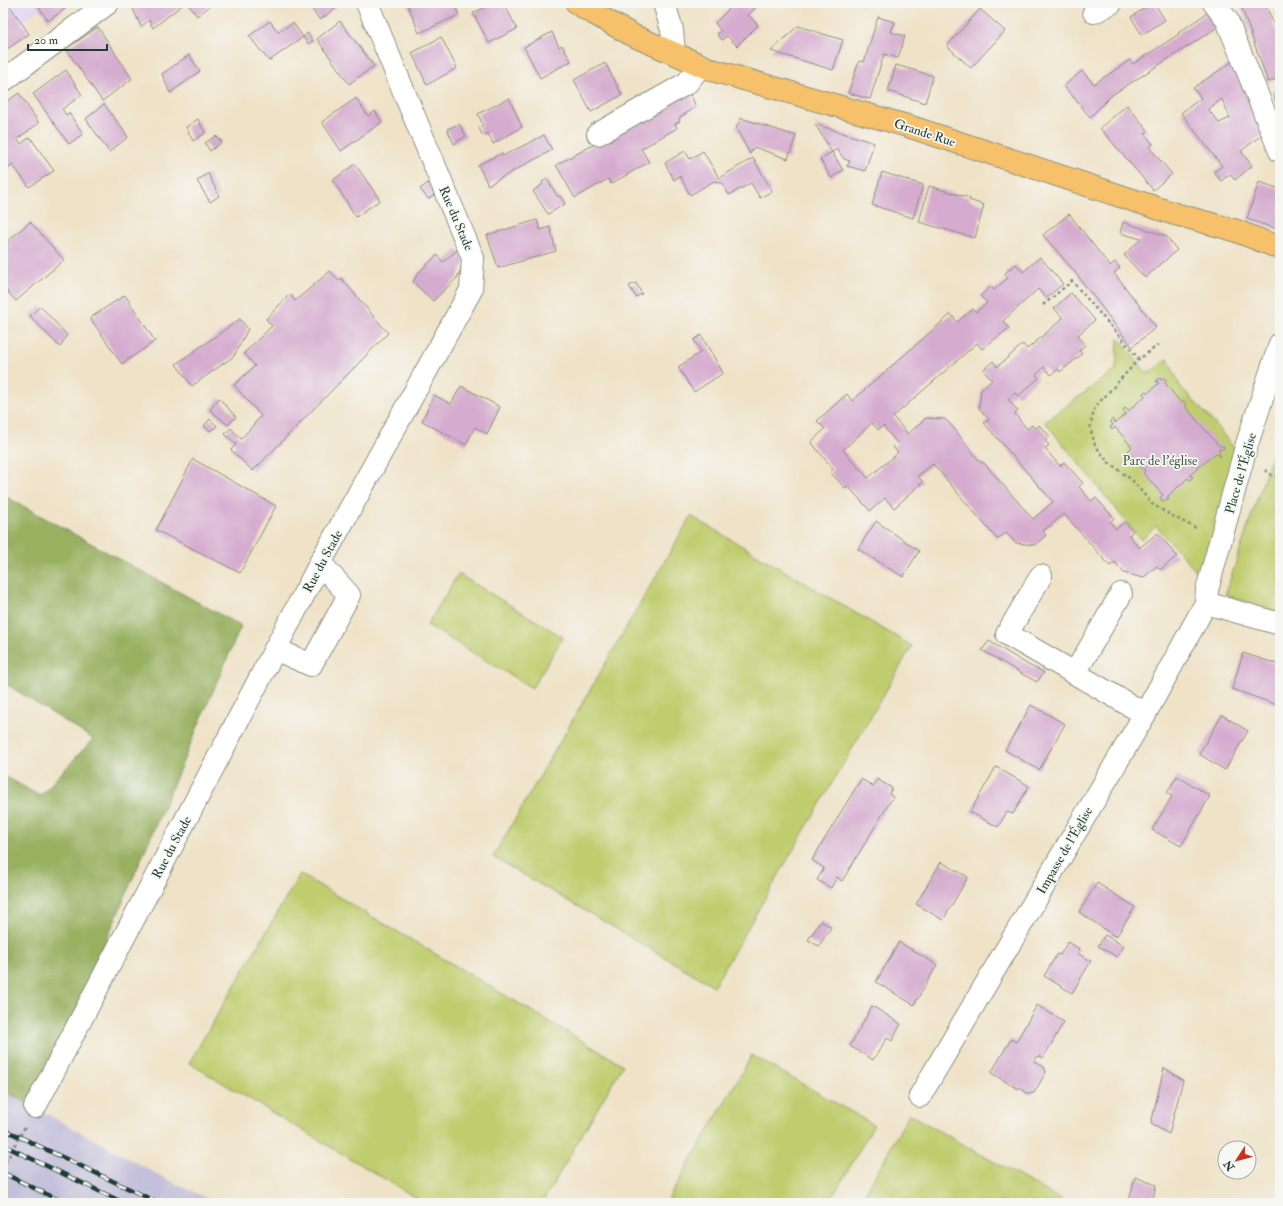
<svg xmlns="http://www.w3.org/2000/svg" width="1283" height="1206" font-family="'IM FELL Double Pica',serif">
	<rect width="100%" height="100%" fill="#f6f6f2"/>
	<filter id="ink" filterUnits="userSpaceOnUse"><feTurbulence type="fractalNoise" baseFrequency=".025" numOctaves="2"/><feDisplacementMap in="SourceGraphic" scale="8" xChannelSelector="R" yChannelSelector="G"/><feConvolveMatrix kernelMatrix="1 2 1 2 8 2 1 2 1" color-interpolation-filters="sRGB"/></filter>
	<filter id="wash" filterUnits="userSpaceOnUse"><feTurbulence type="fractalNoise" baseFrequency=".012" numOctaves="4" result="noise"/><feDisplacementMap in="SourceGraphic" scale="16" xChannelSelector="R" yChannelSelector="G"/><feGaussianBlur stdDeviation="0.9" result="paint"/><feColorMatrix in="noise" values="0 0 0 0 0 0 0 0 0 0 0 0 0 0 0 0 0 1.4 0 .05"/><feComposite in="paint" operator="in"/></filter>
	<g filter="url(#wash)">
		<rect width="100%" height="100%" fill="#efe2c7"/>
		<!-- built -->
		<polygon fill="#e0d4f4" points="3,3 73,3 48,21 39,9 22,22 29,34 3,52"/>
		<!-- industrial -->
		<polygon fill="#c4c0db" points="3,1090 170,1181 218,1203 3,1203"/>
		<!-- green -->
		<g fill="#c0cd6e" stroke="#708551">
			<polygon points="1118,337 1147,374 1168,359 1180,386 1214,423 1241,457 1204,580 1156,526 1141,540 1045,422 1116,369"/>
			<polygon points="1280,431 1280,613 1225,595"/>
			<polygon points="691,516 912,646 714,986 493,857"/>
			<polygon points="458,574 563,637 532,688 427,625"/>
			<polygon points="300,874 623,1065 542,1203 425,1203 189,1063"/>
			<polygon points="752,1055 874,1125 829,1203 666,1203"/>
			<polygon points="909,1114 1067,1203 860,1203"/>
		</g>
		<!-- forest -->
		<polygon fill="#98b061" stroke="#5c764a" points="3,495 241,626 35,1107 3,1090 3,775 40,796 93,739 3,682"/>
		<g id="blocks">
			<!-- building -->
			<g fill="#d5accf" fill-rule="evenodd">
				<polygon points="3,3 8,3 29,34 3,52"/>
				<polygon points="36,3 73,3 48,21"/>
				<polygon points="132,3 185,3 153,28 149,20 141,27 131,4"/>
				<polygon points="187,3 206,3 209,7 197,16"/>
				<polygon points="307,3 342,3 320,20"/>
				<polygon points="407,3 454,3 459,15 419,33"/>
				<polygon points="494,3 504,3 517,29 489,43 473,13"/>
				<polygon points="735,3 760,3 748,15 758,25 737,46 727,36 722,40 717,34 721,31 715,23"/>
				<polygon points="1153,3 1154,3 1165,20 1142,35 1131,17"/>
				<polygon points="1240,3 1265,3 1280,40 1280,77 1268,82"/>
				<polygon points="1210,5 1218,27 1112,95 1090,117 1064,86 1082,71 1094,84 1130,60 1133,64 1179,34 1178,33 1207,13 1205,9"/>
				<polygon points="980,9 1005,31 971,68 947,46"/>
				<polygon points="878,17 895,22 891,32 905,36 898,58 884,54 870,99 848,93 859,61 864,62"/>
				<polygon points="270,21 278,32 293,23 303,37 308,33 313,41 308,44 303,37 269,61 249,36"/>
				<polygon points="340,21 374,66 349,84 317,39"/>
				<polygon points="798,26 843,40 833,70 771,51"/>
				<polygon points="98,27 132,79 102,101 66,49"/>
				<polygon points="552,32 559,47 562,45 571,61 540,78 524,47"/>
				<polygon points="441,37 457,68 427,85 412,53"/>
				<polygon points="189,55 200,71 170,93 162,74"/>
				<path d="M1239,57L1268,130L1241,151L1252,166L1235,180L1230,174L1221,181L1214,172L1222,166L1181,113L1201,98L1193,88ZM1222,99L1230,118L1219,123L1208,109Z"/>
				<polygon points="605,63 622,95 591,112 574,80"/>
				<polygon points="896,65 933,76 925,103 888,91"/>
				<polygon points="66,70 82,95 62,109 66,115 69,113 83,134 69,144 33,94"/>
				<polygon points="1277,91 1280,98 1280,104 1277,105 1273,94"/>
				<polygon points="19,93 39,123 17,139 21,144 30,137 54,171 29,187 13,165 3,172 3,104"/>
				<polygon points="690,93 696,107 679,118 680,121 675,124 677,128 641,149 649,162 611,184 608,179 575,198 556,165"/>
				<polygon points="356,98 368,116 375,111 382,122 341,151 322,122"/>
				<polygon points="509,98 522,127 493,144 488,133 483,136 479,128 483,125 478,114"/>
				<polygon points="104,104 128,137 109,152 86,119"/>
				<polygon points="1127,105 1148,131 1145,134 1153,144 1149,147 1172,174 1153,190 1100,128"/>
				<polygon points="741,118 796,136 788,159 754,147 750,154 736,128"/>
				<polygon points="198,119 205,133 193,141 186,127"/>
				<polygon points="459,124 466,136 454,144 447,129"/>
				<polygon points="815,124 874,143 865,171 847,166 850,161 844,159 837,149 832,152"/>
				<polygon points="544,135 552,150 488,185 478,165 502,153 503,156"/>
				<polygon points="216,136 222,142 210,151 205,143"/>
				<polygon points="685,151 690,159 703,151 719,178 753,158 772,191 760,198 751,183 729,195 722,183 714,181 690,195 680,176 674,180 665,163"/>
				<polygon points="832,152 843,170 831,178 820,159"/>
				<polygon points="355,164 380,200 356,217 333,180"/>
				<polygon points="882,172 923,185 913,218 872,205"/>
				<polygon points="208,173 219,196 210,202 197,181"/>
				<polygon points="435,178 440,191 428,199 420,189"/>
				<polygon points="547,179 558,197 560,196 565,204 548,214 533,191 543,184 542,182"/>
				<polygon points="1259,182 1280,189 1280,230 1247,219"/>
				<polygon points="929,186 970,198 969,200 984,205 975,238 919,222"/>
				<polygon points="1069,214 1110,266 1115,262 1120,268 1114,273 1156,327 1132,347 1075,272 1043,235"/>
				<polygon points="537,220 540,230 550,227 556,251 498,268 487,235"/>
				<polygon points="30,222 64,260 16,301 3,287 3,245"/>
				<polygon points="1123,222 1166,236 1177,250 1145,278 1124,255 1141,239 1120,233"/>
				<polygon points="457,250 465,260 457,278 433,301 413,282 418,273 437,255 443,262"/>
				<path d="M1040,257L1063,284L1046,298L1038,289L1003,321L1009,328L982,349L977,343L893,417L908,434L926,418L945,419L952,426L981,463L983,462L1033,519L1053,502L984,423L989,420L979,408L981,390L992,380L983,370L993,361L997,367L1023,344L1027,349L1038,340L1063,318L1054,308L1071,293L1095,320L1078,335L1085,345L1079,350L1082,354L1060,372L1058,369L1051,375L1044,367L1036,375L1039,378L1018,396L1015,393L1008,399L1018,411L1015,414L1027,429L1032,425L1035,429L1039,425L1050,436L1045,441L1049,445L1045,449L1060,466L1064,462L1083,483L1079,487L1091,501L1096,498L1114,518L1110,522L1116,529L1125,522L1133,531L1129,535L1139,548L1158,533L1177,556L1160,570L1157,566L1143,578L1124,573L1115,562L1110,566L1064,514L1043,531L1046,535L1035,545L1016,543L1006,533L997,539L933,464L918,476L923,482L894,508L885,498L870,511L848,486L845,488L830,472L833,469L811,442L825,429L817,421L847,394L852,401L951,314L957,322L973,309L976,312L987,303L980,296L991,286L994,290L1008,278L1005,273L1016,264L1023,272ZM872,423L878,430L883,426L897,443L893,447L898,453L868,478L843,450Z"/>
				<polygon points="330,271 339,281 341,278 388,333 253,471 231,450 236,444 225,434 231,428 241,439 261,416 234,385 255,366 244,353 272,326 266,319 290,294 295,301"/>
				<polygon points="636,283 642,294 636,297 629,286"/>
				<polygon points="125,295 155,341 122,364 90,318"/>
				<polygon points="40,306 67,335 60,347 30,316"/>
				<polygon points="240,319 248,329 234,356 192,386 176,364"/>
				<polygon points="701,335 723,373 694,392 678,367 701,352 694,340"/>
				<polygon points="1160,378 1161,380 1164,378 1167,381 1165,383 1181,403 1184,401 1187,405 1185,406 1219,446 1224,446 1224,449 1219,449 1219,453 1221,456 1220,457 1216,453 1190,475 1193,477 1190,480 1188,478 1167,497 1169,499 1166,501 1164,500 1162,501 1160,498 1163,495 1143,473 1145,471 1128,451 1132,447 1115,427 1112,430 1110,427 1113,425 1110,421 1112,419 1115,423 1126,414 1123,410 1125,408 1128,411 1145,396 1143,393 1146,391 1148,393 1159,383 1156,381"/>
				<polygon points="461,386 500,407 487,434 475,427 466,445 422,421 434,395 451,404"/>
				<polygon points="219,398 236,417 228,425 210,410"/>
				<polygon points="210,419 217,426 210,431 204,426"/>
				<polygon points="193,459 276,506 240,573 156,530"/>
				<polygon points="876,521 919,551 903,577 858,549"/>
				<polygon points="989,641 1030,666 1044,672 1037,682 1024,675 982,650"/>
				<polygon points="1243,653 1280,665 1280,706 1232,689"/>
				<polygon points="1031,705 1065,724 1039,770 1005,750"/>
				<polygon points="1222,715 1248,731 1225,770 1199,754"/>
				<polygon points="996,767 1029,786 1013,814 1007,812 998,827 970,812"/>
				<polygon points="1177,776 1210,796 1181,846 1152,830 1172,796 1167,793"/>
				<polygon points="861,779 873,786 877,779 892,788 889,794 893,797 842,881 837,877 831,888 817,880 824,868 812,860"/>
				<polygon points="941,862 968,877 943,920 916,904"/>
				<polygon points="1097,883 1135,907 1116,937 1079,912"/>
				<polygon points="821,921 831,927 819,946 808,940"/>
				<polygon points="1105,935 1124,946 1117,957 1098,946"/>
				<polygon points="899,942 937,965 914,1005 876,982"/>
				<polygon points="1068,942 1080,949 1077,953 1091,961 1072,993 1044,976 1057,954 1060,955"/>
				<polygon points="1037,1005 1064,1022 1043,1058 1038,1056 1034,1061 1044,1067 1046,1072 1034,1093 1028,1094 1019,1087 1018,1089 991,1073 1011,1039 1016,1042"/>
				<polygon points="872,1006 901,1024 892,1041 887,1038 873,1060 850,1046"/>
				<polygon points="1164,1068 1183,1080 1169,1134 1151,1124"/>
				<polygon points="1135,1177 1156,1185 1152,1203 1134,1203 1129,1201"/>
			</g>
		</g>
	</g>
	<g filter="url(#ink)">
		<use href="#blocks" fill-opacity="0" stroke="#87907e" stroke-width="1"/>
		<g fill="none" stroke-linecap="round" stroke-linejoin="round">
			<!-- minor casing -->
			<g stroke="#87907e" stroke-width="24">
				<g id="minor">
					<polyline points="664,3 672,30 674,53"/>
					<polyline points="1214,3 1227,20 1280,151"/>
					<polyline points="1094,12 1111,3"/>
					<polyline points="3,81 108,3"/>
					<polyline points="598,134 687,83 701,65"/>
					<polyline points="1041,576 1007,634 1145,714"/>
					<polyline points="1206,603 1280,624"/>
					<polyline points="275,649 311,665 349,595 320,563"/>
					<polyline points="1075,673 1121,594"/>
					<polyline points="920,1096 1145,714 1206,603 1207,590 1246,447 1280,344"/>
					<polyline points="35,1107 324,556 471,290 473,258 367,3"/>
				</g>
			</g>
			<!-- major casing -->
			<g stroke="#87907e" stroke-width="24">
				<polyline id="major" points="577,3 586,9 632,35 712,70 911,127 1175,214 1234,230 1280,248"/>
			</g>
			<!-- path -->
			<g stroke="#87907e" stroke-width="2.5" stroke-dasharray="3 3" stroke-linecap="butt">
				<polyline points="1043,305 1072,281 1139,359 1160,344"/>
				<polyline points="1139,359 1095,407 1090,427 1095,445 1108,462 1132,480 1152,504 1174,517 1198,529"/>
				<polyline points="1265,470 1269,474 1280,478"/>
				<polyline points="3,1167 25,1127"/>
			</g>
			<!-- minor -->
			<use href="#minor" stroke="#fff" stroke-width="22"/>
			<!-- major -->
			<use href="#major" stroke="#f6c16b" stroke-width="22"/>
			<!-- rail casing -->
			<g stroke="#1f3d34" stroke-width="4.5">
				<g id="rail">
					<polyline points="3,1129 159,1203"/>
					<polyline points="3,1145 124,1203"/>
					<polyline points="3,1173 65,1203"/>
				</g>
			</g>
			<!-- rail -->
			<use href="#rail" stroke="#f6f6f2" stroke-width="3" stroke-dasharray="9" stroke-linecap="butt"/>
		</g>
	</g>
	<g text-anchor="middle" stroke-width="3.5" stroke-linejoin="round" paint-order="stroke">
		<!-- street labels -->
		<g font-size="13" fill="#1f3d34" stroke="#f6f6f2">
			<text transform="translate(925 132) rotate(18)" y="5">Grande Rue</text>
			<text transform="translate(457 218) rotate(67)" y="5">Rue du Stade</text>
			<text transform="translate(1240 473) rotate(-74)" y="5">Place de l'Église</text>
			<text transform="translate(322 561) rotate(-62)" y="5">Rue du Stade</text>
			<text transform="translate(171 847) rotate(-62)" y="5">Rue du Stade</text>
			<text transform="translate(1064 850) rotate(-60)" y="5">Impasse de l'Église</text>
		</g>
		<!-- park labels -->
		<g font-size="13" fill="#3f5a40" stroke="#f6f6f2">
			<text x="1160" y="465">Parc de l'église</text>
		</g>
	</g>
	<!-- margin -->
	<rect width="1283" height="1206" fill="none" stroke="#f6f6f2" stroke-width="16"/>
	<!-- north arrow -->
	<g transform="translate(1237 1160) rotate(234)"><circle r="19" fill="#f6f6f2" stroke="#a0aca6"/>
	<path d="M0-3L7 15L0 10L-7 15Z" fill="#c8321e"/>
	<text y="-6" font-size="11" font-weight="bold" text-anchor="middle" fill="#1f3d34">N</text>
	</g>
	<!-- scale -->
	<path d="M28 44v6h79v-6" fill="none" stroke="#1f3d34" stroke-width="2"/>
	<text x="34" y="44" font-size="12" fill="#1f3d34" stroke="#f6f6f2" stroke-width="3" paint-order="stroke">20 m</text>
</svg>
